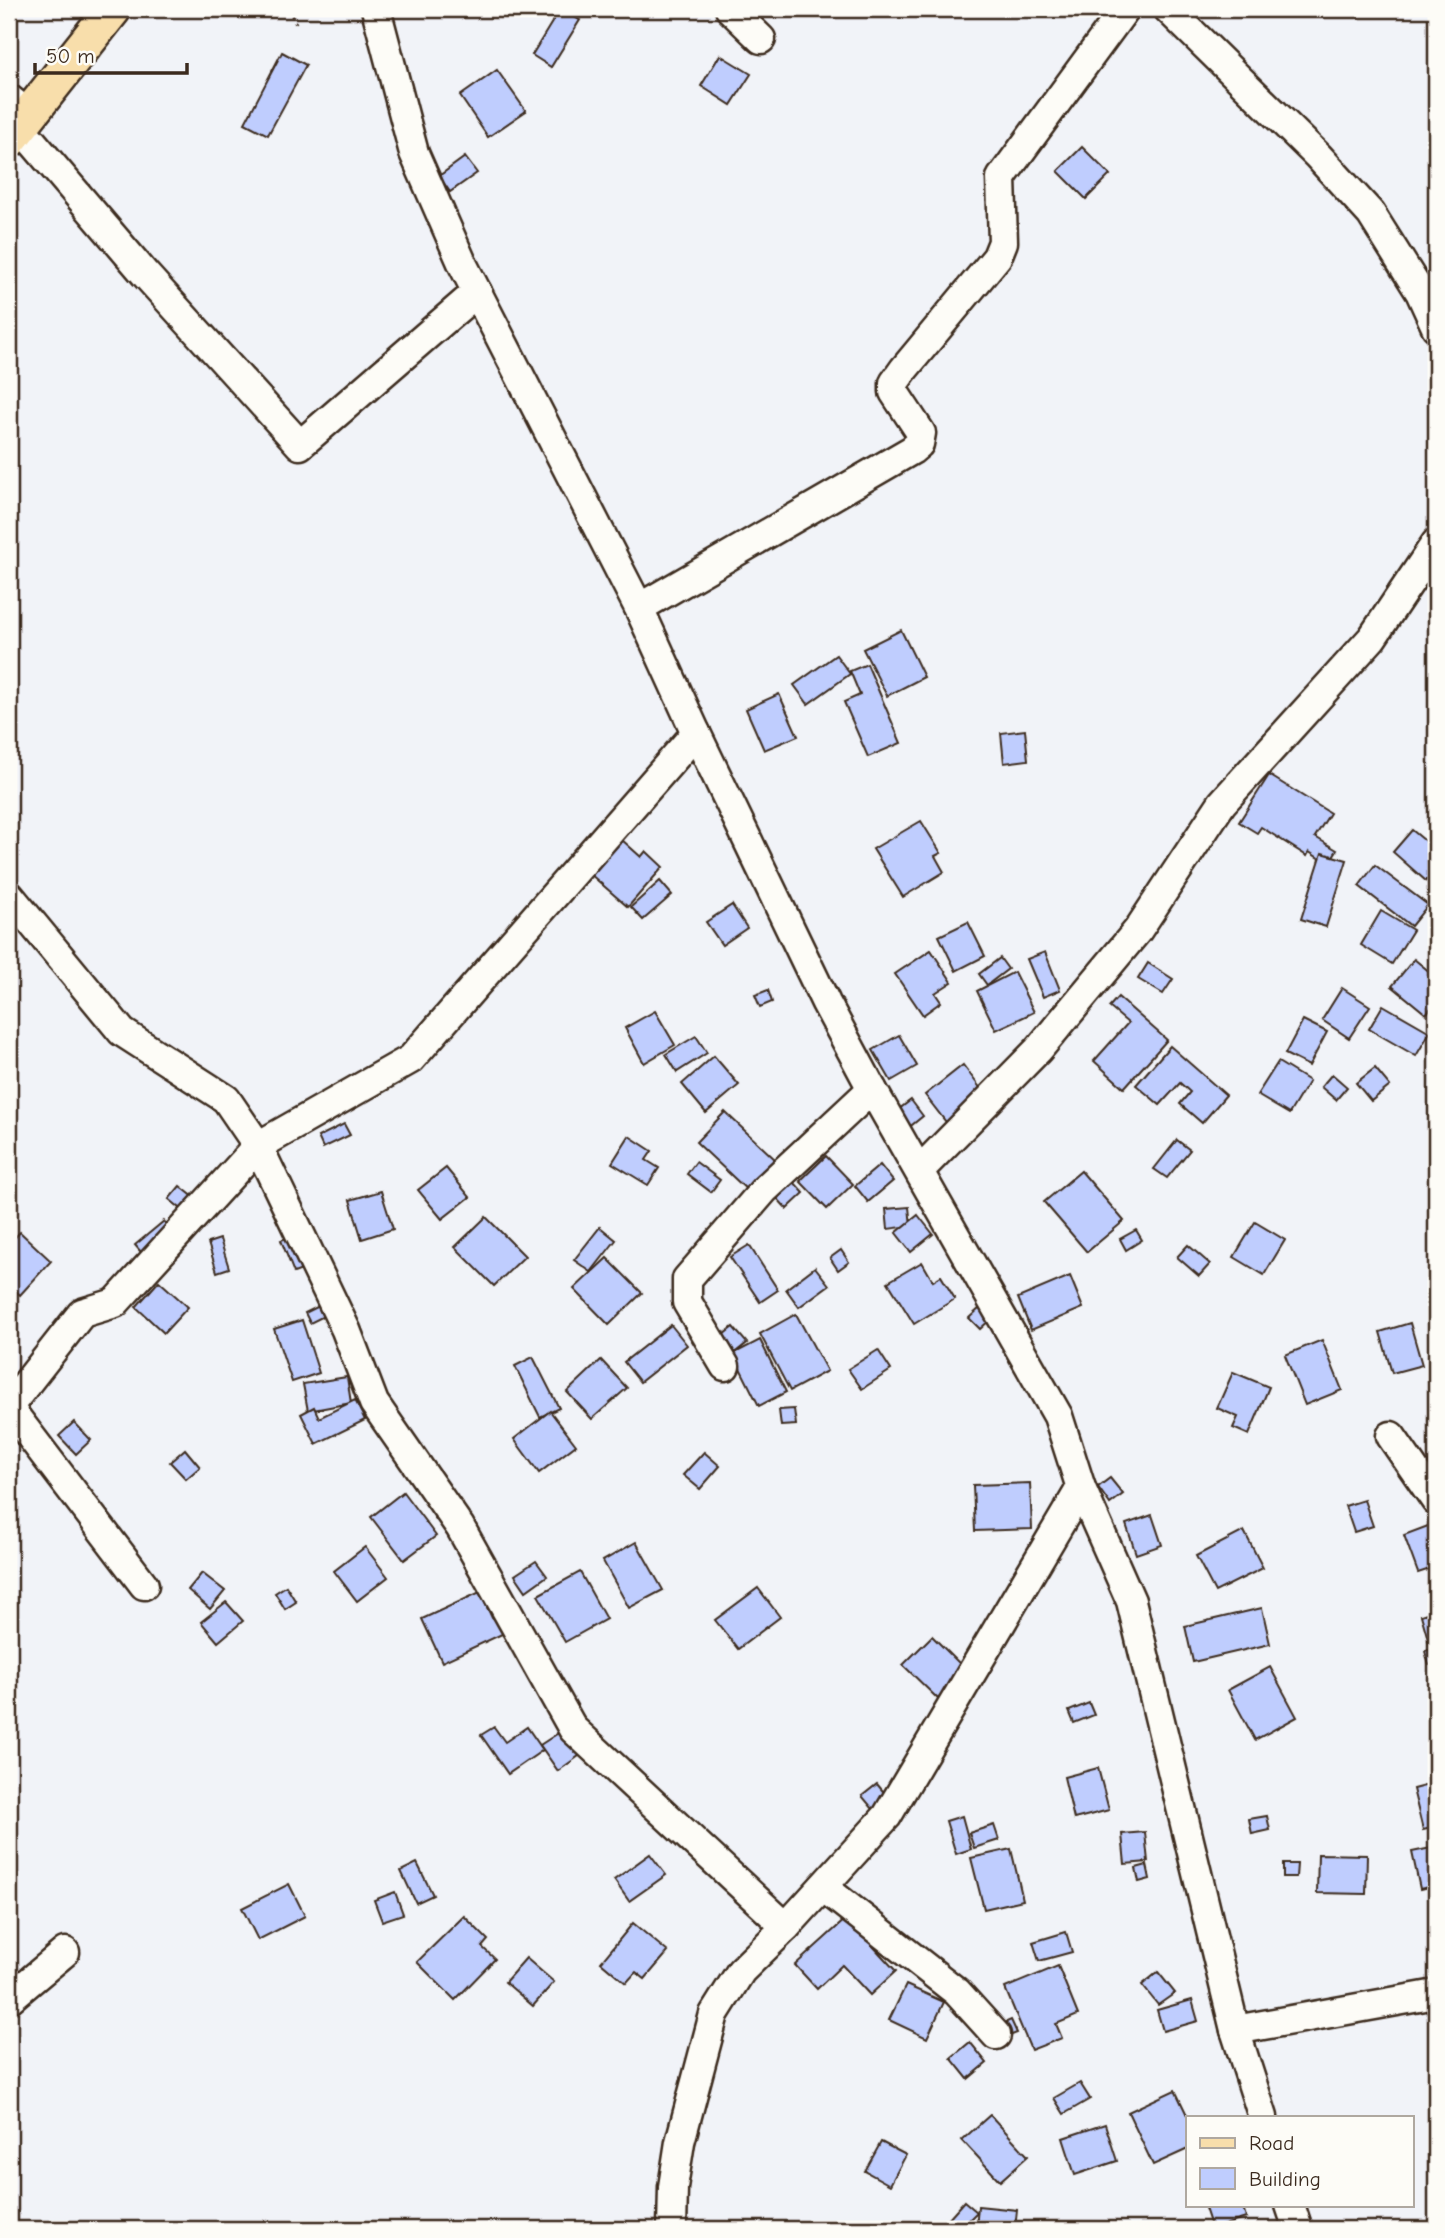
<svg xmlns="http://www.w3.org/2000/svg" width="1445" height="2238" font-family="'Comic Neue',sans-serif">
	<rect width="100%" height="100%" fill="#f1f3f8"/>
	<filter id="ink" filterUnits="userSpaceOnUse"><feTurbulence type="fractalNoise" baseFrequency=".0143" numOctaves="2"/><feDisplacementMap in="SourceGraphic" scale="14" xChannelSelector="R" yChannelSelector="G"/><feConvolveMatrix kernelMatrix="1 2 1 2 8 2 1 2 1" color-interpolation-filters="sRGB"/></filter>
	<g filter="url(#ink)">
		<!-- building -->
		<g fill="#bfcdfe" stroke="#3b2a1e" stroke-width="2">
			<polygon points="560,9 580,20 551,67 532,55"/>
			<polygon points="282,52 306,65 268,135 245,123"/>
			<polygon points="720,55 751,74 731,105 701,86"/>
			<polygon points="497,70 526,111 488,137 460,96"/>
			<polygon points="1082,147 1110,175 1086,199 1058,171"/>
			<polygon points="465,157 477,173 450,192 439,176"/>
			<polygon points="901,630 924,677 887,696 863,649"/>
			<polygon points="836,655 850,674 808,704 794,685"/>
			<polygon points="867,664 901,743 868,757 844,702 860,695 850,671"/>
			<polygon points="779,694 798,736 764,750 746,709"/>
			<polygon points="1025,730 1028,760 1004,763 1001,733"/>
			<polygon points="1269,775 1330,813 1315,837 1337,850 1328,864 1309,852 1307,856 1261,827 1257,833 1239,822"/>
			<polygon points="1436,812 1436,829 1428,820"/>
			<polygon points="921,821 941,853 935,856 944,872 903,897 873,849"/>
			<polygon points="1412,830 1436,850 1436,870 1426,881 1393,852"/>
			<polygon points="621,839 641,857 646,851 663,867 628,907 590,874"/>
			<polygon points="1322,853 1347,860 1326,927 1301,919"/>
			<polygon points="1375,865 1428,905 1411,926 1359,886"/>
			<polygon points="660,881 672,895 643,920 631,907"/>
			<polygon points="732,905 747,928 722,945 706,922"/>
			<polygon points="1381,911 1413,930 1392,964 1361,945"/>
			<polygon points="968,922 985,956 956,971 939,936"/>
			<polygon points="931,950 952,982 935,993 941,1002 923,1015 895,974"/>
			<polygon points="1045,952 1060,990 1043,997 1027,959"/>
			<polygon points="1000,958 1008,969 987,985 979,974"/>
			<polygon points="1414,959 1436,977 1436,1002 1426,1014 1392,986"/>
			<polygon points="1148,963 1173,979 1163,994 1138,979"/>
			<polygon points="1014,972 1034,1012 996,1030 977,991"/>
			<polygon points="1342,988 1370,1006 1349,1038 1322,1020"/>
			<polygon points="768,990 772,1002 760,1007 755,995"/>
			<polygon points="1118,997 1167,1040 1124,1088 1094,1061 1128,1023 1109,1007"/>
			<polygon points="1383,1005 1430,1032 1416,1056 1369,1029"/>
			<polygon points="655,1011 675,1045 644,1063 625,1028"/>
			<polygon points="1303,1020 1327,1032 1309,1066 1285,1054"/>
			<polygon points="899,1035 917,1066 891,1081 873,1050"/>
			<polygon points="696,1036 707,1053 677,1072 666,1054"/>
			<polygon points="1170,1046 1226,1095 1202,1123 1180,1104 1190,1092 1180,1083 1160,1105 1136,1085"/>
			<polygon points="714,1056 739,1085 706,1113 682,1084"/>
			<polygon points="1278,1062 1309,1081 1289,1114 1257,1095"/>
			<polygon points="963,1065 984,1093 946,1122 925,1095"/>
			<polygon points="1375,1068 1390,1086 1371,1101 1356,1083"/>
			<polygon points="1332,1074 1347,1087 1336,1100 1321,1087"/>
			<polygon points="911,1100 923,1116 907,1129 894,1113"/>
			<polygon points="725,1112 777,1161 748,1191 696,1142"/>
			<polygon points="344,1124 350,1135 323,1148 318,1137"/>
			<polygon points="629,1136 652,1151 646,1160 659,1168 648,1185 612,1163"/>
			<polygon points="1177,1140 1190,1150 1167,1178 1154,1169"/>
			<polygon points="826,1156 853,1184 827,1209 800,1181"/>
			<polygon points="696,1162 720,1180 711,1192 687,1174"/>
			<polygon points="880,1165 893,1181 868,1202 855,1186"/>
			<polygon points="446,1168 470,1197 442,1219 418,1190"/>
			<polygon points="1081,1171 1124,1221 1087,1252 1044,1202"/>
			<polygon points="793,1181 804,1193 787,1209 776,1197"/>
			<polygon points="180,1186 195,1198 185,1212 169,1199"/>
			<polygon points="381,1191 393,1229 362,1239 350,1200"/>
			<polygon points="909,1207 911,1226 888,1229 886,1209"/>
			<polygon points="918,1215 933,1234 911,1252 896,1233"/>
			<polygon points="486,1217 525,1256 494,1286 455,1247"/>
			<polygon points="164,1221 180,1241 152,1265 135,1245"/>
			<polygon points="1255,1222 1285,1240 1264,1275 1234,1257"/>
			<polygon points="600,1227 616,1240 591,1272 574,1260"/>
			<polygon points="1136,1230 1142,1240 1126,1250 1120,1239"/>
			<polygon points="20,1232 51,1261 20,1295 9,1285 9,1244"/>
			<polygon points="297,1234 310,1267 294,1273 281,1240"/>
			<polygon points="220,1239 229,1268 217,1272 208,1243"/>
			<polygon points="749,1245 778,1290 760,1302 730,1257"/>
			<polygon points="1188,1245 1210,1264 1199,1276 1177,1257"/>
			<polygon points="841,1250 849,1262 838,1270 830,1258"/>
			<polygon points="607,1258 642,1293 609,1325 574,1289"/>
			<polygon points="922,1262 933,1281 941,1276 955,1299 914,1324 888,1282"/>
			<polygon points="815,1267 829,1285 799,1307 786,1289"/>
			<polygon points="1070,1276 1083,1308 1031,1330 1018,1298"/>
			<polygon points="159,1281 188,1307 164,1333 136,1307"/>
			<polygon points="321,1305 326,1315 310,1323 305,1313"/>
			<polygon points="981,1307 992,1318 980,1329 969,1318"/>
			<polygon points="796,1314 827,1371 790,1391 760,1334"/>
			<polygon points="302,1320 319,1373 292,1382 274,1329"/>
			<polygon points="1410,1323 1422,1365 1392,1373 1380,1332"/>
			<polygon points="671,1325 687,1345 640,1382 624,1362"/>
			<polygon points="733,1327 747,1343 732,1355 718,1339"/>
			<polygon points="760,1340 786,1392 759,1406 733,1354"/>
			<polygon points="1322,1340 1342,1390 1305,1405 1285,1355"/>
			<polygon points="878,1350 891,1370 862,1389 848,1369"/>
			<polygon points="533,1357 559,1408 540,1417 515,1366"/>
			<polygon points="601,1360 627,1388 592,1419 567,1392"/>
			<polygon points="1233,1372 1269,1387 1249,1435 1233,1428 1238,1417 1217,1408"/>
			<polygon points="347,1377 351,1403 308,1411 303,1384"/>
			<polygon points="355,1400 365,1420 316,1444 301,1414 314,1407 319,1418"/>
			<polygon points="794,1409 796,1425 781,1426 779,1410"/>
			<polygon points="550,1411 576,1445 539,1473 514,1439"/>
			<polygon points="74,1422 91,1440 76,1454 59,1436"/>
			<polygon points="185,1449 200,1467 186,1479 170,1462"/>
			<polygon points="704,1452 720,1466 700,1489 683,1475"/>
			<polygon points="1110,1478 1123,1494 1110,1504 1098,1487"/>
			<polygon points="1030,1483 1032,1529 975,1531 973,1485"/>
			<polygon points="403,1492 436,1536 404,1560 371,1517"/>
			<polygon points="1364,1500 1373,1526 1354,1532 1345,1506"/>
			<polygon points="1152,1515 1162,1545 1136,1554 1126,1524"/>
			<polygon points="1436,1523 1436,1567 1418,1573 1404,1535"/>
			<polygon points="1244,1531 1263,1568 1215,1592 1196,1556"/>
			<polygon points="636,1542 663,1590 629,1608 603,1561"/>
			<polygon points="365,1547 388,1577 357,1601 334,1571"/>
			<polygon points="536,1561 547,1576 526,1591 515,1575"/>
			<polygon points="580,1572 606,1619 565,1642 538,1595"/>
			<polygon points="202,1573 225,1591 210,1609 188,1590"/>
			<polygon points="286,1586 296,1602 285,1609 275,1593"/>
			<polygon points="758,1588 780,1617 738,1649 715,1620"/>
			<polygon points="480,1592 492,1618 508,1611 515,1628 442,1662 422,1619"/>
			<polygon points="226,1602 243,1621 218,1642 201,1622"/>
			<polygon points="1262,1608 1270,1644 1193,1662 1185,1626"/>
			<polygon points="1436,1610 1436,1644 1430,1646 1421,1615"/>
			<polygon points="932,1636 966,1670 938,1699 903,1665"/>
			<polygon points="1436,1647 1436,1663 1429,1665 1425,1651"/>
			<polygon points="1270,1667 1297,1717 1255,1740 1228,1690"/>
			<polygon points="1089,1703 1094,1715 1074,1723 1069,1711"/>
			<polygon points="494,1727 505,1742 527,1727 543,1750 508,1774 481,1735"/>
			<polygon points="566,1728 583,1753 558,1771 540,1745"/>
			<polygon points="1436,1759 1436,1777 1431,1778 1428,1760"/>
			<polygon points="1098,1768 1109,1810 1074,1819 1064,1777"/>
			<polygon points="1436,1783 1436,1827 1423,1830 1413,1789"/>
			<polygon points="877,1784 898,1809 883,1821 862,1796"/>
			<polygon points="962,1816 971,1849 956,1854 946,1821"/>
			<polygon points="1267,1816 1270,1830 1252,1834 1249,1819"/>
			<polygon points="994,1825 999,1840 974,1848 969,1833"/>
			<polygon points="1145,1832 1148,1862 1125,1864 1122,1834"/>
			<polygon points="1436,1847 1436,1885 1420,1889 1412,1852"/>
			<polygon points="1011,1849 1023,1900 984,1909 971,1858"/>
			<polygon points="650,1854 666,1875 629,1901 614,1880"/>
			<polygon points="1318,1854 1367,1855 1366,1894 1317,1893"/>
			<polygon points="417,1863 433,1895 416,1903 401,1871"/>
			<polygon points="1283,1864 1297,1864 1296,1877 1283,1877"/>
			<polygon points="1147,1865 1150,1879 1139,1882 1136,1868"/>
			<polygon points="289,1884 305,1916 258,1940 242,1908"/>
			<polygon points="395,1892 403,1914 382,1921 374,1900"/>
			<polygon points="464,1916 488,1940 482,1947 495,1959 455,2000 417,1962"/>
			<polygon points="847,1918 896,1971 870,1995 842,1965 817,1989 795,1965"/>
			<polygon points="633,1923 668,1952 645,1979 636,1972 626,1983 601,1962"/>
			<polygon points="1066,1932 1072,1952 1039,1961 1033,1942"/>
			<polygon points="526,1958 554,1982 533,2006 505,1982"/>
			<polygon points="1058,1966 1078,2015 1056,2024 1062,2038 1031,2050 1005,1988"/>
			<polygon points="1158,1972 1175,1993 1158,2005 1142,1985"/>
			<polygon points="906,1985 944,2002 927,2038 889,2020"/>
			<polygon points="1192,2000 1198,2021 1163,2031 1157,2010"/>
			<polygon points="1011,2020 1017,2033 1007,2037 1002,2024"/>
			<polygon points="970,2042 987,2063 968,2079 951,2058"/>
			<polygon points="1080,2083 1090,2099 1064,2114 1054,2098"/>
			<polygon points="1175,2090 1188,2117 1188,2149 1153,2165 1128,2112"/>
			<polygon points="990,2115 1028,2156 1000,2181 962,2140"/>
			<polygon points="1105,2124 1117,2161 1075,2175 1063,2138"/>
			<polygon points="881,2142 906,2155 890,2185 865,2171"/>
			<polygon points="964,2201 977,2212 960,2229 948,2219"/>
			<polygon points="1204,2205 1242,2205 1246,2218 1212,2229"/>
			<polygon points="978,2206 1017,2210 1015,2229 976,2229"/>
			<polygon points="897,2224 919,2227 919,2229 896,2229"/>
		</g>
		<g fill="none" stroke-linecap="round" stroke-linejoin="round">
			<!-- minor casing -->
			<g stroke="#3b2a1e" stroke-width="33">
				<g id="minor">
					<polyline points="376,9 414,153 463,265 639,608 696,733 826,1003 872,1089 1058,1416 1081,1488 1131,1601 1235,2030 1263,2117"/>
					<polyline points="730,9 761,39"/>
					<polyline points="1168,9 1318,156 1371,214 1420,292 1436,327"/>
					<polyline points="9,99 29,115"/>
					<polyline points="19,126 145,274 300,445 477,292"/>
					<polyline points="639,608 912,450 919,444 921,433 894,392 894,383 904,369 997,257 1003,242 1001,178 1125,9"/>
					<polyline points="9,895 122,1032 226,1099 258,1146 346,1330 374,1403 460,1527 573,1729 786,1927"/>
					<polyline points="920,1170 1038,1050 1138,930 1222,803 1372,638 1436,543"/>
					<polyline points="725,1366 687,1302 687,1279 764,1190 872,1089"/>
					<polyline points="9,1406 82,1313 115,1303 258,1146 411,1059 696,733"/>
					<polyline points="9,1408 144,1585"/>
					<polyline points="1391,1436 1436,1501"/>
					<polyline points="823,1887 957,1992 996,2035"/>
					<polyline points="9,1999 65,1952"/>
					<polyline points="1235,2030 1436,1994"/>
					<polyline points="1290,2205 1298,2229"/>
					<polyline points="672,2229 673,2187 680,2142 714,2014 741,1971 786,1927 887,1816 1081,1488"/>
				</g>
			</g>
			<!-- major casing -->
			<g stroke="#3b2a1e" stroke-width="40">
				<polyline id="major" points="9,140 113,9"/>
			</g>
			<!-- path -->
			<polyline stroke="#3b2a1e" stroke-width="3.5" stroke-dasharray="2 5" stroke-linecap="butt" points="289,9 296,24"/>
			<!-- minor -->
			<use href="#minor" stroke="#fdfcf7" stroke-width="28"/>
			<!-- major -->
			<use href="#major" stroke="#f8deab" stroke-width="35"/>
		</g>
	</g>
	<!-- margin -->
	<rect width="1445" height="2238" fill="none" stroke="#fdfcf7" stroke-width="35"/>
	<rect x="18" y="18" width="1410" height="2203" fill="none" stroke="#3b2a1e" stroke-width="2.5" filter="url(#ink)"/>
	<!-- legend -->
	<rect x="1186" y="2116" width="228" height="91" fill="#fdfcf7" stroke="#afa8a0" stroke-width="2"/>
	<rect x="1200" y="2138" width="35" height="10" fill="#f8deab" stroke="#afa8a0" stroke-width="2"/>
	<text x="1249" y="2150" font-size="21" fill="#3b2a1e">Road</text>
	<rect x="1200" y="2168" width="35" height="21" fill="#bfcdfe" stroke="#afa8a0" stroke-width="2"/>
	<text x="1249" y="2186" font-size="21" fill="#3b2a1e">Building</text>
	<!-- scale -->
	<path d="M35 63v10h152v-10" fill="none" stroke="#3b2a1e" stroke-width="3.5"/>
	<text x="46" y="63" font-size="21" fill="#3b2a1e" stroke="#fdfcf7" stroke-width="5" paint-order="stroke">50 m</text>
</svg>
